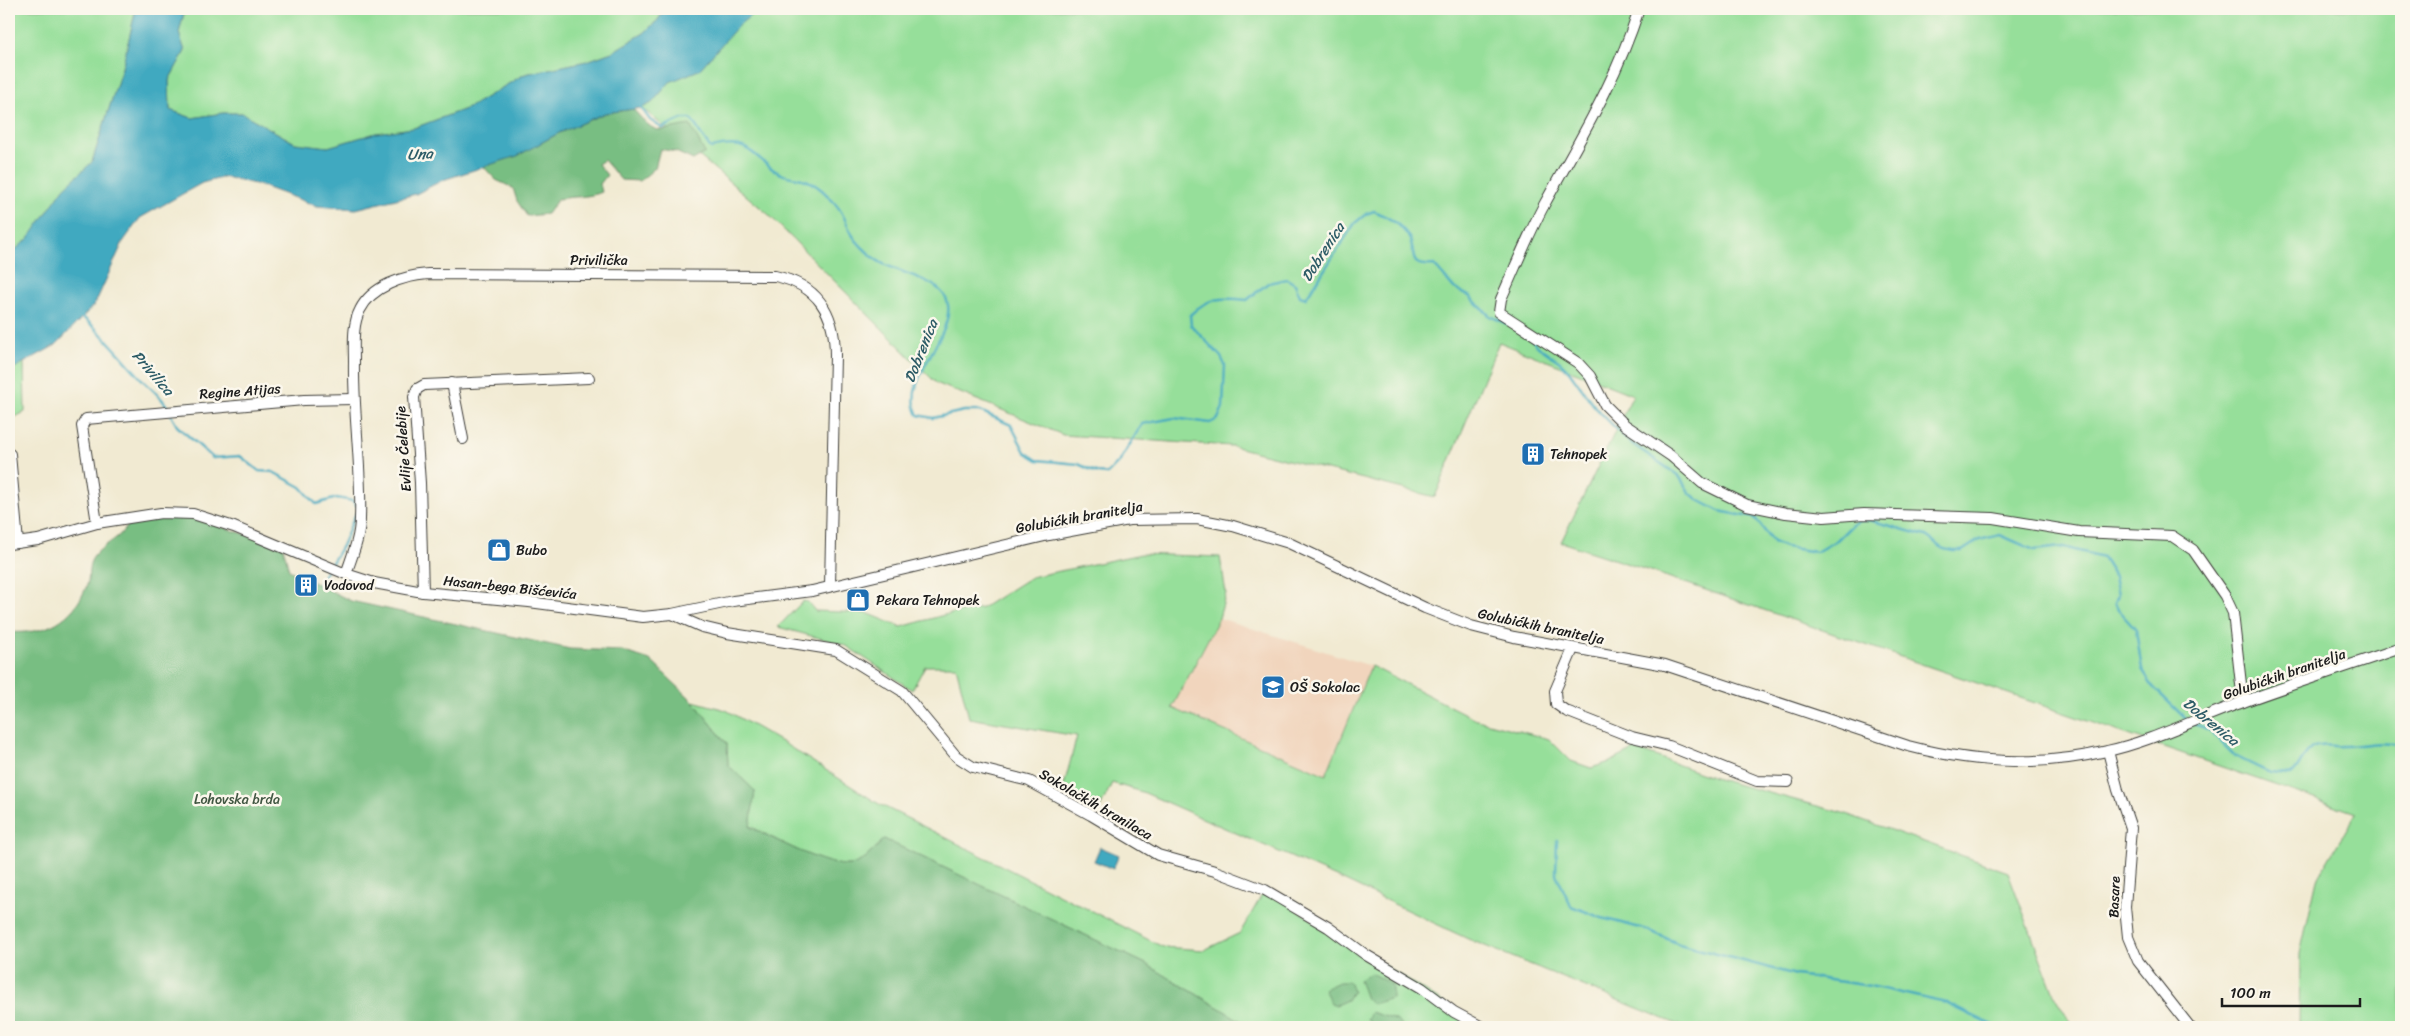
<svg xmlns="http://www.w3.org/2000/svg" width="2410" height="1036" font-family="Sriracha,sans-serif">
	<rect width="100%" height="100%" fill="#fbf7ec"/>
	<filter id="ink" filterUnits="userSpaceOnUse"><feTurbulence type="fractalNoise" baseFrequency=".02" numOctaves="2"/><feDisplacementMap in="SourceGraphic" scale="10" xChannelSelector="R" yChannelSelector="G"/><feConvolveMatrix kernelMatrix="1 2 1 2 8 2 1 2 1" color-interpolation-filters="sRGB"/></filter>
	<filter id="wash" filterUnits="userSpaceOnUse"><feTurbulence type="fractalNoise" baseFrequency=".0096" numOctaves="4" result="noise"/><feDisplacementMap in="SourceGraphic" scale="20" xChannelSelector="R" yChannelSelector="G"/><feGaussianBlur stdDeviation="1.12" result="paint"/><feColorMatrix in="noise" values="0 0 0 0 0 0 0 0 0 0 0 0 0 0 0 0 0 1.4 0 .05"/><feComposite in="paint" operator="in"/></filter>
	<g filter="url(#wash)">
		<rect width="100%" height="100%" fill="#f1ead2"/>
		<!-- built -->
		<polygon fill="#f1d5bd" points="1219,618 1371,666 1326,775 1172,708"/>
		<!-- green -->
		<g fill="#96df9a" stroke="#597e5b">
			<polygon points="9,9 136,9 122,68 92,162 29,238 9,255"/>
			<polygon points="185,9 665,9 658,20 644,33 612,52 587,61 525,74 468,108 414,128 376,133 328,147 295,143 242,113 223,113 192,118 170,110 169,80 185,51 179,33"/>
			<polygon points="736,9 2401,9 2401,1027 2299,1027 2300,954 2317,879 2356,813 1653,572 1561,542 1633,395 1499,342 1435,497 1232,446 1063,435 936,383 768,214 642,108"/>
			<polygon points="24,362 25,412 9,420 9,371"/>
			<polygon points="1141,554 1220,557 1226,593 1219,618 1172,708 1326,775 1371,666 1477,720 1549,739 1571,761 1591,768 1610,762 1636,749 1714,778 1843,813 2008,872 2055,997 2073,1027 1684,1027 1468,939 1343,880 1145,793 1112,783 1098,812 1062,793 1077,736 969,718 956,666 925,666 912,690 845,645 778,627 803,601 808,602 815,611 867,613 901,627 944,615 982,608 1031,577"/>
			<path d="M693,701L726,710L785,744L879,804L1163,947L1204,950L1240,933L1265,890L1482,1027H1251L1146,964L884,839C876,848 863,863 851,865C826,868 773,838 750,826L755,791L728,765L727,744Z"/>
		</g>
		<!-- forest -->
		<g fill="#78be82" stroke="#4a6d4f">
			<path d="M633,109C659,138 655,130 690,125L705,153L693,160L676,152L660,149L655,168L640,181L621,180L604,160L598,164L607,175L600,184L602,192C588,198 573,196 558,199L547,214L527,216L517,201L513,188L496,180L483,166L517,156L559,133L605,113Z"/>
			<path d="M177,513L283,546L289,570L351,601L570,649L622,651L650,660L693,701L727,744L728,765L755,791L750,827C773,838 827,868 851,865C863,863 876,848 884,839L1146,964L1251,1027H9V632C45,635 74,620 87,585C90,576 87,568 92,559C103,542 123,540 131,518Z"/>
			<polygon points="1371,973 1392,985 1392,998 1373,1004 1366,999 1359,980"/>
			<polygon points="1339,982 1349,982 1353,990 1347,1000 1336,1005 1331,1003 1324,989"/>
			<polygon points="1371,1012 1396,1020 1404,1027 1375,1027 1367,1019"/>
		</g>
		<!-- water -->
		<g fill="#40a9c0" stroke="#2e626e">
			<polygon points="136,9 185,9 179,33 185,51 169,80 170,110 192,118 223,113 242,113 295,143 328,147 376,133 414,128 468,108 525,74 587,61 612,52 644,33 658,20 665,9 759,9 739,25 699,70 670,82 652,103 642,108 605,113 559,133 517,156 443,180 416,194 356,209 317,206 259,185 225,177 202,183 140,218 123,242 95,304 56,345 9,371 9,255 29,238 64,188 92,162 122,68"/>
			<polygon points="1100,847 1119,855 1113,869 1094,861"/>
		</g>
		<g fill="none" stroke-linecap="round" stroke-linejoin="round">
			<!-- stream -->
			<g stroke="#40a9c0" stroke-width="2.5">
				<path d="M640,106L650,120L662,128L682,119H691C699,129 703,140 711,148C721,146 736,143 745,148C758,154 766,167 779,173C788,178 799,177 808,181C820,186 829,196 837,206C845,215 847,227 853,236C858,244 867,252 874,258C893,274 944,277 948,305C953,337 900,381 918,415L933,418L964,411H980L1011,425L1025,452L1037,460L1078,464L1098,473L1107,474L1120,461L1142,424L1174,418L1210,423L1218,419L1223,407L1225,365L1221,357L1191,325L1190,315C1208,297 1223,297 1247,300L1268,283L1287,279L1295,284L1300,296L1306,298L1355,223L1366,214L1374,211C1386,216 1401,225 1408,236C1419,254 1404,267 1434,265L1454,288L1469,296L1490,316L1510,325"/>
				<path d="M81,316C103,333 120,355 138,375C148,387 162,395 169,410"/>
				<polyline points="1530,337 1536,345 1560,362 1569,371 1595,407 1628,441 1679,476 1689,492 1698,500 1719,511 1755,518 1773,542 1785,547 1816,552 1837,540 1852,525 1859,521 1869,520 1926,536 1944,549 1953,551 1962,551 1979,540 2000,535 2034,550 2063,547 2103,557 2113,573 2118,594 2115,603 2118,610 2136,630 2142,670 2153,687 2187,720"/>
				<polyline points="171,415 177,426 213,458 240,456 259,471 273,472 301,487 316,504 337,498 353,501 356,505"/>
				<polyline points="331,564 342,546 356,513"/>
				<polyline points="319,584 328,568"/>
				<path d="M2194,724L2209,730L2235,756L2247,762L2270,773L2291,775C2301,768 2302,754 2312,748C2321,743 2333,747 2343,746C2363,746 2381,740 2401,746"/>
				<polyline points="1557,840 1556,874 1571,906 1602,918 1648,930 1679,944 1796,975 1870,986 1946,1003 1996,1027"/>
			</g>
		</g>
	</g>
	<g filter="url(#ink)">
		<g fill="none" stroke-linecap="round" stroke-linejoin="round">
			<!-- minor casing -->
			<g stroke="#3c3b37" stroke-width="12">
				<g id="minor">
					<path d="M1639,9C1616,81 1580,139 1544,205C1528,235 1515,268 1501,299L1499,312L1578,363L1590,376L1605,405L1625,425L1671,456L1702,483L1747,505L1786,513L1824,517L1864,514L1993,518L2079,532L2172,536L2193,550L2225,596L2233,613L2243,702"/>
					<polyline points="452,383 463,439"/>
					<polyline points="10,454 18,543"/>
					<polyline points="97,523 82,426 86,419 304,400 353,399"/>
					<path d="M9,544L38,540L97,523L161,513L193,514L234,527L346,574L374,583L423,592L529,602L643,617L672,614L733,601L812,591L1049,535L1129,520L1197,519L1233,526L1289,543L1425,608L1471,626L1514,637L1665,665L1908,746C1973,763 2041,767 2107,751C2150,742 2200,717 2243,702C2295,683 2348,666 2401,648"/>
					<path d="M346,574C352,556 360,538 360,519C362,467 353,414 354,362C354,345 352,325 360,310C372,286 403,276 428,274L775,276C818,285 835,313 835,355L830,586"/>
					<polyline points="423,592 420,483 414,397 417,389 424,385 589,378"/>
					<polyline points="672,614 702,627 727,633 836,650 902,691 956,756 973,767 1029,781 1091,815 1158,855 1215,871 1265,890 1328,927 1366,955 1422,988 1454,1012 1482,1027"/>
					<polyline points="1573,649 1555,691 1556,704 1566,711 1632,737 1669,746 1757,781 1788,782"/>
					<polyline points="2108,751 2118,790 2131,828 2125,907 2128,937 2138,961 2190,1027"/>
				</g>
			</g>
			<!-- minor -->
			<use href="#minor" stroke="#fff" stroke-width="10"/>
		</g>
	</g>
	<!-- icons -->
	<defs>
		<g id="building-square" transform="scale(1.25)"><rect x="-9" y="-9" width="18" height="18" rx="4" fill="#1f6fb2" stroke="#fbf7ec"/><path d="M-4-6H4V6H1V3H-1V6H-4ZM-2.5-4.3h1.7v1.8h-1.7ZM.8-4.3h1.7v1.8H.8ZM-2.5-1h1.7V.8h-1.7ZM.8-1h1.7V.8H.8Z" fill="#fff"/></g>
		<g id="shop-square" transform="scale(1.25)"><rect x="-9" y="-9" width="18" height="18" rx="4" fill="#1f6fb2" stroke="#fbf7ec"/><path d="M-5-2.5h2.3a2.7 3.5 0 0 1 5.4 0H5L5.5 6h-11ZM-1.5-2.5h3a1.5 2.3 0 0 0-3 0Z" fill="#fff"/></g>
		<g id="school-square" transform="scale(1.25)"><rect x="-9" y="-9" width="18" height="18" rx="4" fill="#1f6fb2" stroke="#fbf7ec"/><path d="M0-5L7-2L0 1L-7-2ZM-4 1L0 2.5L4 1V4Q0 6-4 4Z" fill="#fff"/></g>
	</defs>
	<g fill-rule="evenodd">
		<use href="#building-square" x="1533" y="454"/>
		<use href="#shop-square" x="499" y="550"/>
		<use href="#building-square" x="306" y="585"/>
		<use href="#shop-square" x="858" y="600"/>
		<use href="#school-square" x="1273" y="687"/>
	</g>
	<g text-anchor="middle" stroke-width="5" stroke-linejoin="round" paint-order="stroke">
		<!-- street labels -->
		<g font-size="14" fill="#1c1c1c" stroke="#fbf7ec">
			<text x="599" y="265">Privilička</text>
			<text transform="translate(240 391) rotate(-4)" y="5">Regine Atijas</text>
			<text transform="translate(403 449) rotate(-94)" y="5">Evlije Čelebije</text>
			<text transform="translate(1079 517) rotate(-10)" y="5">Golubićkih branitelja</text>
			<text transform="translate(510 587) rotate(6)" y="5">Hasan-bega Bišćevića</text>
			<text transform="translate(1541 626) rotate(12)" y="5">Golubićkih branitelja</text>
			<text transform="translate(2284 674) rotate(-19)" y="5">Golubićkih branitelja</text>
			<text transform="translate(1096 804) rotate(30)" y="5">Sokolačkih branilaca</text>
			<text transform="translate(2114 897) rotate(-88)" y="5">Basare</text>
		</g>
		<!-- poi labels -->
		<g font-size="14" fill="#1c1c1c" stroke="#fbf7ec" text-anchor="start">
			<text x="1550" y="459">Tehnopek</text>
			<text x="516" y="555">Bubo</text>
			<text x="324" y="590">Vodovod</text>
			<text x="876" y="605">Pekara Tehnopek</text>
			<text x="1290" y="692">OŠ Sokolac</text>
		</g>
		<!-- park labels -->
		<g font-size="14" fill="#415642" stroke="#fbf7ec">
			<text x="237" y="804">Lohovska brda</text>
		</g>
		<!-- water labels -->
		<g font-size="15" font-style="italic" fill="#2c5b66" stroke="#fbf7ec">
			<text transform="translate(420 154) rotate(-3)" y="5">Una</text>
			<text transform="translate(1323 252) rotate(-57)" y="5">Dobrenica</text>
			<text transform="translate(921 351) rotate(-68)" y="5">Dobrenica</text>
			<text transform="translate(153 373) rotate(49)" y="5">Privilica</text>
			<text transform="translate(2211 722) rotate(39)" y="5">Dobrenica</text>
		</g>
	</g>
	<!-- margin -->
	<rect width="2410" height="1036" fill="none" stroke="#fbf7ec" stroke-width="30"/>
	<!-- scale -->
	<path d="M2222 998v8h138v-8" fill="none" stroke="#1c1c1c" stroke-width="2.5"/>
	<text x="2230" y="998" font-size="15" fill="#1c1c1c" stroke="#fbf7ec" stroke-width="4" paint-order="stroke">100 m</text>
</svg>
